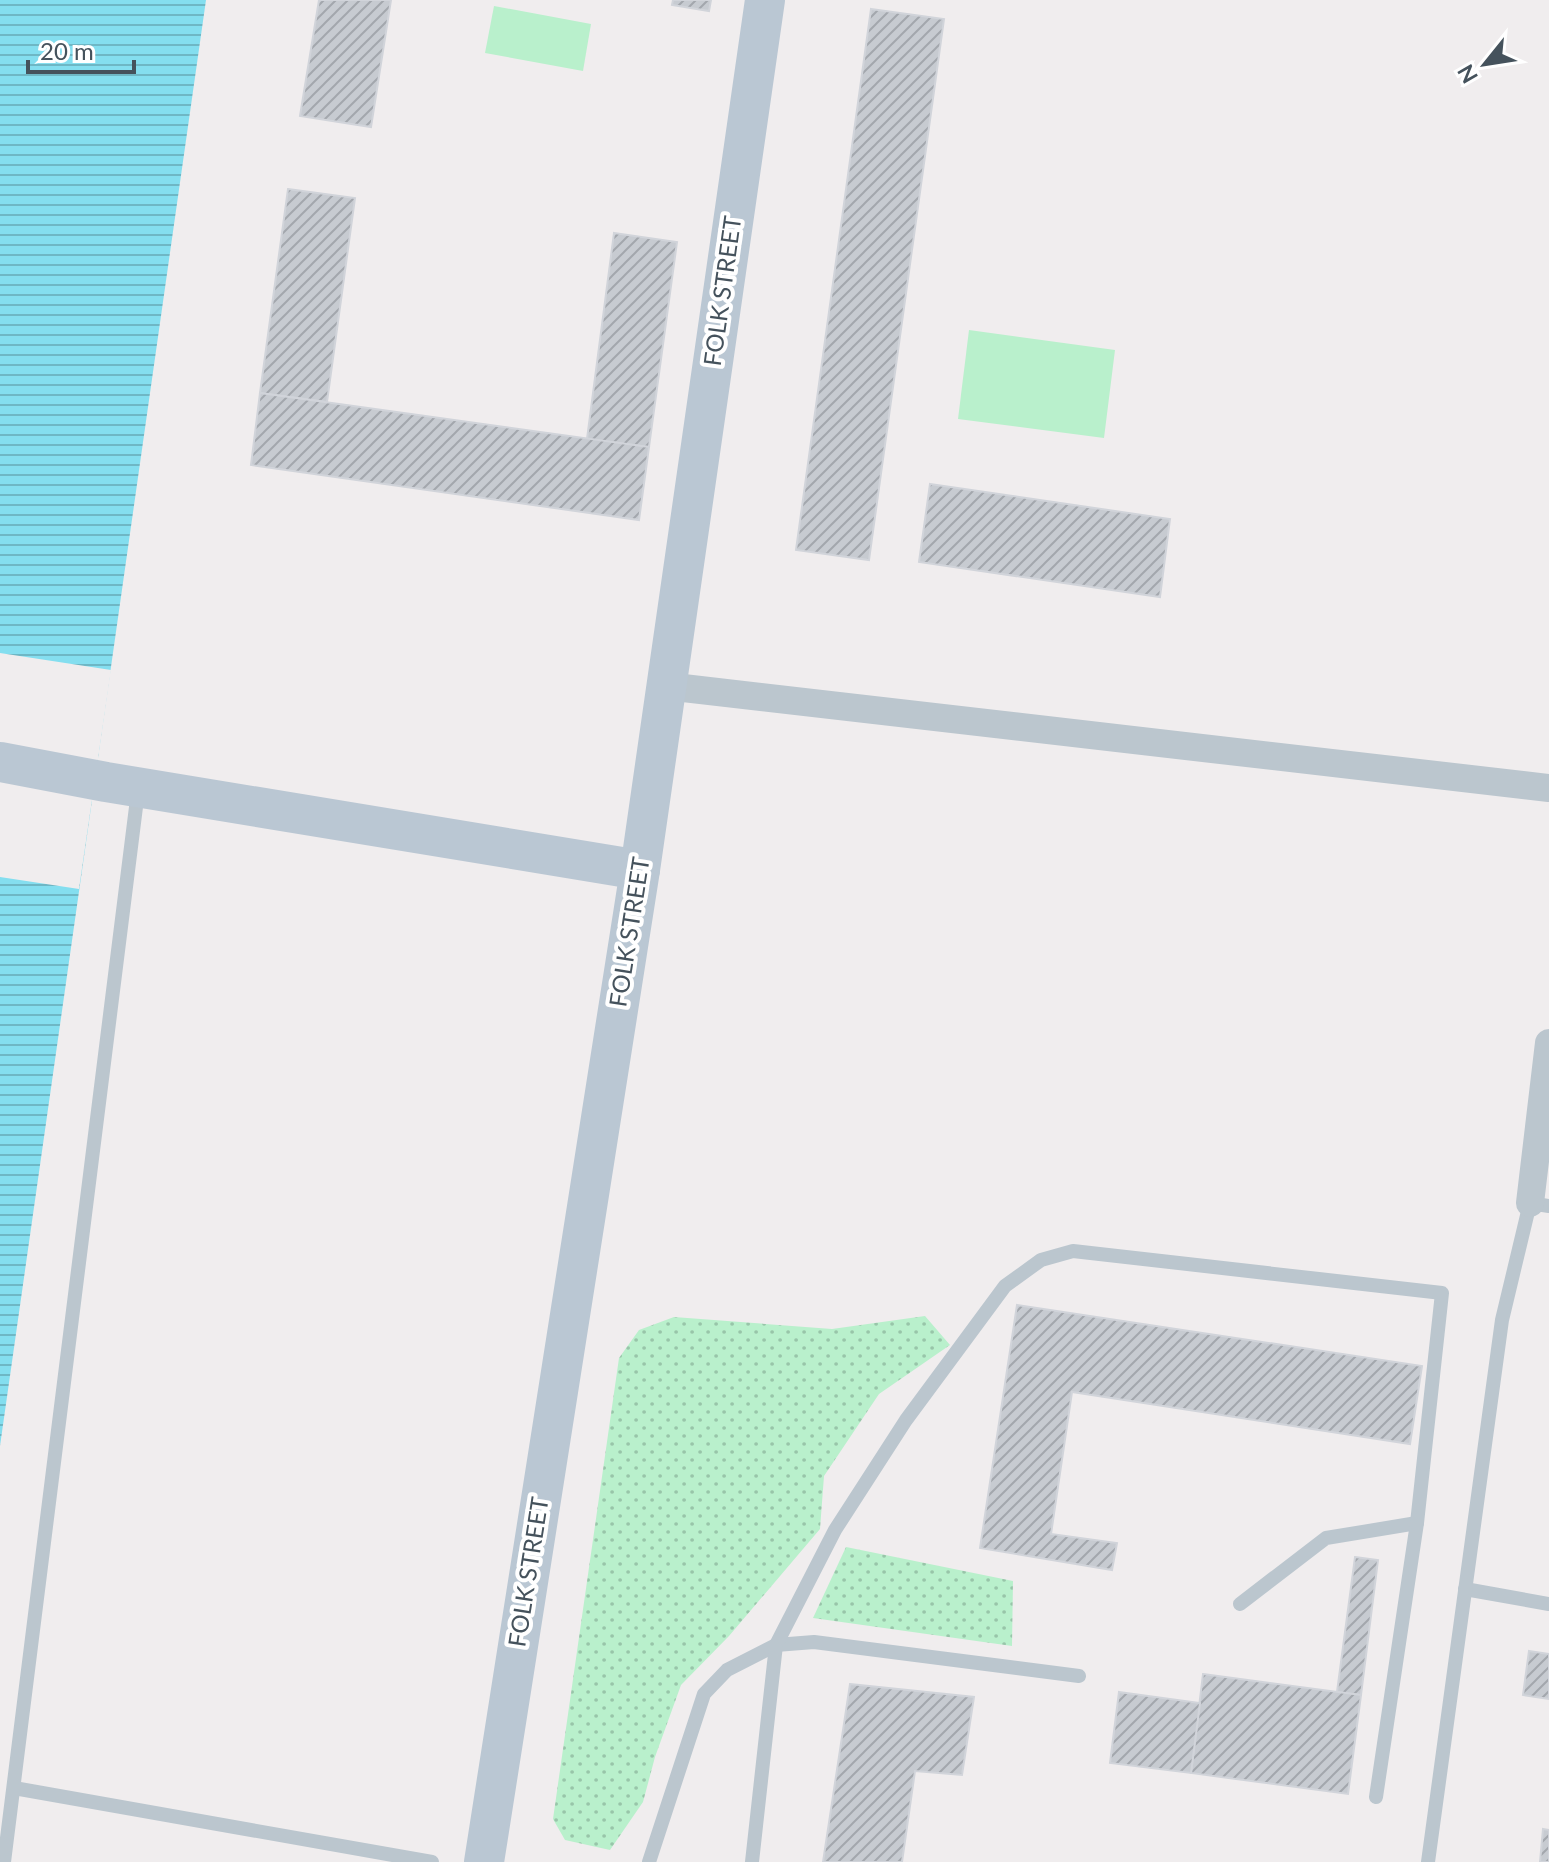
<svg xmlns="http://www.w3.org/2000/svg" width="1549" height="1862" font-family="Lato,sans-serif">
	<defs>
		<pattern id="grass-dots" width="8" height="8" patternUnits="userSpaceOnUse" patternTransform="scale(2)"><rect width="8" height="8" fill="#b9f0cc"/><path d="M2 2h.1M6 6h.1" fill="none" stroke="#98c5a9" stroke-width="1.8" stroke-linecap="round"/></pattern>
		<pattern id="water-rules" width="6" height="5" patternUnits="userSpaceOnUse" patternTransform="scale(2)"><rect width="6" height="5" fill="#84deef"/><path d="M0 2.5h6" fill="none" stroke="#6eb7c5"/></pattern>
		<pattern id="building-hatch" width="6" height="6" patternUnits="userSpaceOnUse" patternTransform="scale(2)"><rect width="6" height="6" fill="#c7cbd1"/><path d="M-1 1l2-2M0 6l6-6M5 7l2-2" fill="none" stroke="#a3a7ad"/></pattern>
	</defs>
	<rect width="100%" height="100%" fill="#f0edee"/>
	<!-- grass -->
	<g fill="url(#grass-dots)">
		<polygon points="925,1316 950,1345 879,1394 824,1476 820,1529 729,1636 681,1685 655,1757 643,1802 610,1850 565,1840 553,1819 619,1358 639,1330 674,1317 832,1329"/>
		<polygon points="846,1547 1013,1581 1012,1646 813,1618"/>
	</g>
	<!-- green -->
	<g fill="#b9f0cc">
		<polygon points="494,6 591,24 583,71 485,53"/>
		<polygon points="969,330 1115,350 1104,438 958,419"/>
	</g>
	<!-- water -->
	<polygon fill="url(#water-rules)" points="0,0 206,0 0,1446"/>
	<!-- pier -->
	<polygon fill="#f0edee" points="0,653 111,670 79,889 0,877"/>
	<!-- building -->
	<g fill="url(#building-hatch)" stroke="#d1d4da" stroke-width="2">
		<polygon points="319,0 391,0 371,127 300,116"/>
		<polygon points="673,0 711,0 709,11 672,5"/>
		<polygon points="871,9 944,19 869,560 796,550"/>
		<polygon points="288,189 355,198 327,402 260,393"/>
		<polygon points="614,233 677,242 649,447 587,439"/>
		<polygon points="260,393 649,447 639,520 251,465"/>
		<polygon points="930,484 1170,519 1160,597 919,562"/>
		<polygon points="1017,1305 1422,1366 1410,1444 1072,1392 1051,1534 1117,1543 1112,1570 980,1548"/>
		<polygon points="1355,1557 1378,1560 1361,1695 1337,1692"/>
		<polygon points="1529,1651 1549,1654 1549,1699 1523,1695"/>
		<polygon points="1203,1674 1361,1695 1348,1794 1191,1773"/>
		<polygon points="850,1684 974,1697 962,1775 915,1771 902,1862 823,1862"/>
		<polygon points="1119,1692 1200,1703 1191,1773 1110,1763"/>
		<polygon points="1543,1829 1549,1830 1549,1862 1540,1862"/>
	</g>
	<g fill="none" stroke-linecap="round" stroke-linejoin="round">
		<!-- lane -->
		<g stroke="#bbc6ce" stroke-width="14">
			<polyline points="1465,1589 1549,1604"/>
			<polyline points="1240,1604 1326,1538 1417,1523"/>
			<polyline points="14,1788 432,1862"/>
			<polyline points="4,1862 138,791"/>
			<polyline points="649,1862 704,1694 727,1670 776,1645 814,1642 1079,1676"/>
			<polyline points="752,1862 776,1645 835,1530 906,1420 1005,1286 1041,1260 1073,1251 1442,1293 1417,1523 1376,1797"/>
			<polyline points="1428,1862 1502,1320 1530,1203 1549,1206"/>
		</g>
		<!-- street -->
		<g stroke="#bbc6ce" stroke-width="28">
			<polyline points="666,686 1549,788"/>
			<polyline points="1530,1203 1549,1043"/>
		</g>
		<!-- secondary -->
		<g stroke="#bac7d3" stroke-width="40">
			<polyline points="0,762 106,782 640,870"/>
			<polyline points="484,1862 640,870 765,0"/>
		</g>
	</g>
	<g text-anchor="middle" stroke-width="8" stroke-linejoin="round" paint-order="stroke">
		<!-- street labels -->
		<g font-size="24" fill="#45525c" stroke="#fff">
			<text transform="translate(723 291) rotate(-82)" y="8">FOLK STREET</text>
			<text transform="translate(630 932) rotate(-81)" y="8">FOLK STREET</text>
			<text transform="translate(529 1572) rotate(-81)" y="8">FOLK STREET</text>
		</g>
	</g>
	<!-- north arrow -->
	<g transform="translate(1485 64) rotate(240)" stroke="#ffffff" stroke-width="6" paint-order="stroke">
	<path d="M0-6L14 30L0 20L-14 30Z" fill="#45525c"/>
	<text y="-12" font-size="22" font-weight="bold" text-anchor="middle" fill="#45525c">N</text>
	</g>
	<!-- scale -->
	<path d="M28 60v12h106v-12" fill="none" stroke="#45525c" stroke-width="4"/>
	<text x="40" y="60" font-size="24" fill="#45525c" stroke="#ffffff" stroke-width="6" paint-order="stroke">20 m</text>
</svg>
